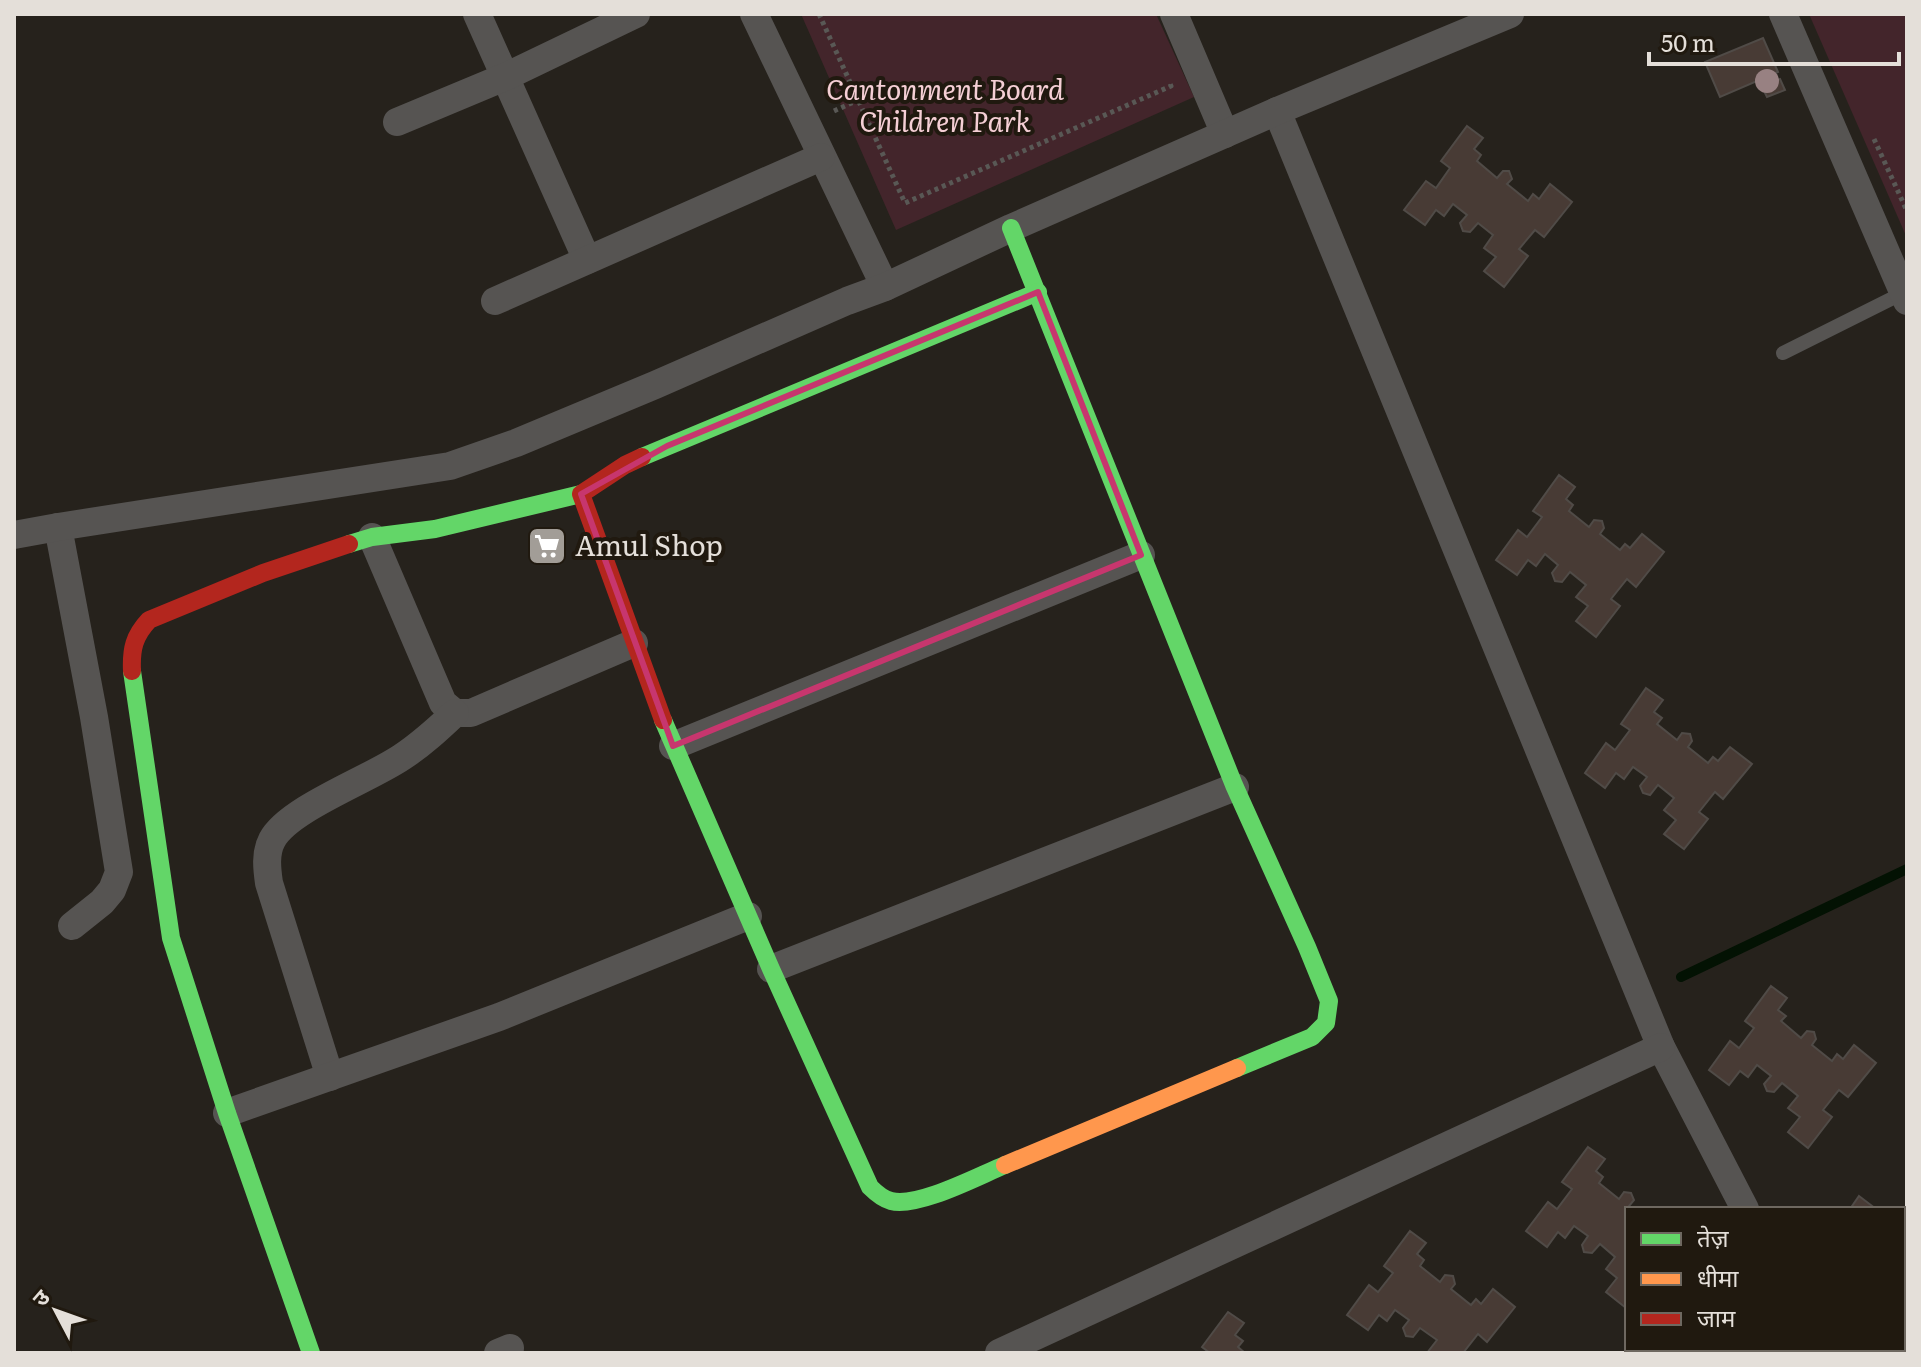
<svg xmlns="http://www.w3.org/2000/svg" width="1921" height="1367" font-family="Literata,'Noto Sans Devanagari',serif">
	<rect width="100%" height="100%" fill="#26221c"/>
	<!-- green -->
	<g fill="#43252b">
		<polygon points="801,14 1156,14 1194,97 896,230"/>
		<polygon points="1809,14 1907,14 1907,238"/>
	</g>
	<g fill="none" stroke-linecap="round" stroke-linejoin="round">
		<!-- stream -->
		<polyline stroke="#031203" stroke-width="10" points="1681,977 1907,869"/>
	</g>
	<!-- building -->
	<g fill="#483b35" stroke="#504b47" stroke-width="2">
		<polygon points="1763,38 1778,72 1720,97 1705,62"/>
		<polygon points="1780,79 1785,90 1767,97 1762,87"/>
		<polygon points="1467,126 1483,138 1474,149 1481,155 1477,161 1497,178 1503,171 1509,171 1512,179 1507,184 1528,201 1533,194 1539,199 1550,184 1572,202 1544,237 1535,230 1519,249 1528,256 1504,287 1484,271 1496,257 1484,248 1493,235 1478,223 1470,232 1463,231 1460,223 1467,215 1453,204 1444,216 1436,210 1425,225 1404,210 1426,181 1436,188 1450,168 1441,161"/>
		<polygon points="1559,475 1575,487 1566,499 1573,505 1569,511 1589,527 1594,520 1602,521 1604,528 1600,534 1620,550 1625,544 1630,548 1642,534 1664,552 1636,587 1627,579 1611,599 1620,606 1596,637 1576,621 1588,606 1576,597 1586,585 1570,572 1562,582 1555,581 1552,573 1558,565 1545,554 1536,566 1528,560 1517,575 1496,560 1518,530 1527,537 1542,517 1533,511"/>
		<polygon points="1646,688 1663,700 1654,712 1662,718 1657,724 1677,740 1682,733 1690,734 1692,741 1688,747 1708,763 1713,757 1718,761 1730,747 1752,764 1723,799 1715,792 1699,812 1708,819 1684,849 1664,834 1676,820 1664,810 1674,798 1658,785 1650,795 1643,793 1640,786 1647,777 1633,767 1624,779 1616,773 1605,788 1585,773 1606,743 1615,750 1630,730 1621,724"/>
		<polygon points="1771,986 1787,998 1778,1010 1786,1016 1781,1021 1801,1038 1807,1031 1814,1032 1816,1039 1812,1045 1832,1061 1837,1054 1843,1059 1854,1045 1876,1063 1848,1097 1839,1090 1823,1110 1832,1117 1808,1148 1788,1132 1800,1117 1788,1108 1798,1096 1782,1083 1774,1092 1767,1091 1764,1084 1771,1076 1757,1065 1748,1077 1740,1071 1729,1085 1709,1070 1730,1041 1739,1048 1754,1028 1745,1021"/>
		<polygon points="1588,1147 1605,1159 1596,1171 1603,1177 1599,1183 1619,1199 1624,1192 1631,1193 1634,1200 1629,1206 1633,1209 1627,1209 1626,1308 1606,1292 1617,1278 1606,1269 1615,1257 1600,1244 1592,1253 1584,1252 1582,1245 1588,1236 1574,1226 1565,1238 1558,1232 1547,1247 1526,1231 1548,1202 1557,1209 1572,1189 1562,1182"/>
		<polygon points="1859,1196 1876,1209 1850,1209"/>
		<polygon points="1410,1231 1426,1243 1417,1254 1424,1260 1420,1266 1440,1282 1445,1275 1453,1276 1455,1284 1451,1289 1471,1305 1476,1299 1481,1304 1493,1289 1515,1307 1487,1342 1478,1334 1463,1353 1427,1353 1437,1340 1420,1328 1413,1337 1406,1336 1403,1328 1409,1320 1395,1310 1387,1321 1379,1315 1368,1330 1347,1315 1369,1285 1378,1292 1393,1273 1384,1266"/>
		<polygon points="1903,1257 1907,1261 1907,1345 1900,1353 1890,1353 1885,1349 1903,1349"/>
		<polygon points="1228,1312 1244,1323 1235,1335 1243,1341 1238,1347 1245,1353 1210,1353 1202,1347"/>
	</g>
	<g fill="none" stroke-linecap="round" stroke-linejoin="round">
		<!-- path -->
		<g stroke="#595855" stroke-width="5" stroke-dasharray="4 4" stroke-linecap="butt">
			<polyline points="819,14 905,203 1171,86 1170,84"/>
			<polyline points="834,111 858,100"/>
			<polyline points="1874,139 1907,211"/>
		</g>
		<!-- lane -->
		<polyline stroke="#565452" stroke-width="14" points="1783,353 1903,293"/>
		<!-- street -->
		<g stroke="#565452" stroke-width="28">
			<polyline points="477,14 587,260"/>
			<polyline points="754,14 885,287"/>
			<polyline points="1174,14 1225,134"/>
			<polyline points="1783,14 1907,301"/>
			<polyline points="1277,111 1661,1047 1745,1209"/>
			<polyline points="397,122 505,77 636,14"/>
			<polyline points="495,301 821,157"/>
			<polyline points="58,527 94,717 119,872 112,890 102,902 72,926"/>
			<polyline points="14,535 58,527 450,466 516,443 655,385 847,301 885,287 1011,228 1277,111 1510,14"/>
			<polyline points="372,537 443,703 455,713 471,713 634,643"/>
			<polyline points="673,746 1141,555"/>
			<polyline points="771,969 1235,787"/>
			<path d="M330,1077L269,883C267,869 265,853 272,840C288,809 370,779 402,757C422,744 438,729 455,713"/>
			<polyline points="227,1113 499,1017 748,916"/>
			<polyline points="1817,1349 1819,1353"/>
			<polyline points="498,1353 510,1348"/>
			<polyline points="999,1353 1661,1047"/>
		</g>
		<!-- fast -->
		<g stroke="#63d668" stroke-width="18">
			<polyline points="1011,228 1234,785 1307,947 1329,1001 1326,1023 1312,1037 1237,1068"/>
			<polyline points="642,457 1038,292"/>
			<polyline points="349,544 372,537 435,529 581,494"/>
			<polyline points="132,671 171,938 227,1113 311,1353"/>
			<path d="M663,720L771,969L870,1187C876,1193 883,1199 891,1201C918,1208 978,1176 1005,1165"/>
		</g>
		<!-- slow -->
		<polyline stroke="#ff974d" stroke-width="18" points="1005,1165 1237,1068"/>
		<!-- jam -->
		<g stroke="#b3261e" stroke-width="18">
			<polyline points="642,457 625,465 581,494 663,720"/>
			<path d="M132,671C131,649 134,636 149,620L263,573L349,544"/>
		</g>
	</g>
	<!-- trees -->
	<circle fill="#988182" cx="1767" cy="81" r="12"/>
	<!-- marked area -->
	<path fill="none" stroke="#c7366e" stroke-width="6" stroke-linejoin="round" d="M1038,292L1141,555L673,746L581,494L667,446Z"/>
	<!-- icons -->
	<defs>
		<g id="supermarket-square" transform="scale(2)"><rect x="-9" y="-9" width="18" height="18" rx="4" fill="#a29d97" stroke="#20190f"/><path d="M-6-5.5h2.5l.6 2H6L4.5 2H-2.5L-4.4-4H-6ZM-1.5 3.2a1.3 1.3 0 1 0 .1 0ZM3 3.2a1.3 1.3 0 1 0 .1 0Z" fill="#fff"/></g>
	</defs>
	<g fill-rule="evenodd">
		<use href="#supermarket-square" x="547" y="546"/>
	</g>
	<g text-anchor="middle" stroke-width="8" stroke-linejoin="round" paint-order="stroke">
		<!-- park labels -->
		<g font-size="28" font-style="italic" fill="#f5cfd5" stroke="#20190f">
			<text x="945" y="100">Cantonment Board<tspan x="945" dy="32">Children Park</tspan></text>
		</g>
		<!-- poi labels -->
		<g font-size="28" fill="#e4dfd9" stroke="#20190f" text-anchor="start">
			<text x="575" y="556">Amul Shop</text>
		</g>
	</g>
	<!-- border -->
	<rect width="1921" height="1367" fill="none" stroke="#e4dfd9" stroke-width="32"/>
	<!-- legend -->
	<rect x="1625" y="1207" width="280" height="144" fill="#20190f" stroke="#6e6860" stroke-width="2"/>
	<rect x="1641" y="1233" width="40" height="12" fill="#63d668" stroke="#6e6860" stroke-width="2"/>
	<text x="1697" y="1247" font-size="24" fill="#e4dfd9">तेज़</text>
	<rect x="1641" y="1273" width="40" height="12" fill="#ff974d" stroke="#6e6860" stroke-width="2"/>
	<text x="1697" y="1287" font-size="24" fill="#e4dfd9">धीमा</text>
	<rect x="1641" y="1313" width="40" height="12" fill="#b3261e" stroke="#6e6860" stroke-width="2"/>
	<text x="1697" y="1327" font-size="24" fill="#e4dfd9">जाम</text>
	<!-- north arrow -->
	<g transform="translate(56 1311) rotate(311)" stroke="#20190f" stroke-width="6" paint-order="stroke">
	<path d="M0-6L14 30L0 20L-14 30Z" fill="#e4dfd9"/>
	<text y="-12" font-size="22" font-weight="bold" text-anchor="middle" fill="#e4dfd9">उ</text>
	</g>
	<!-- scale -->
	<path d="M1649 52v12h250v-12" fill="none" stroke="#e4dfd9" stroke-width="4"/>
	<text x="1661" y="52" font-size="24" fill="#e4dfd9" stroke="#20190f" stroke-width="6" paint-order="stroke">50 m</text>
</svg>
